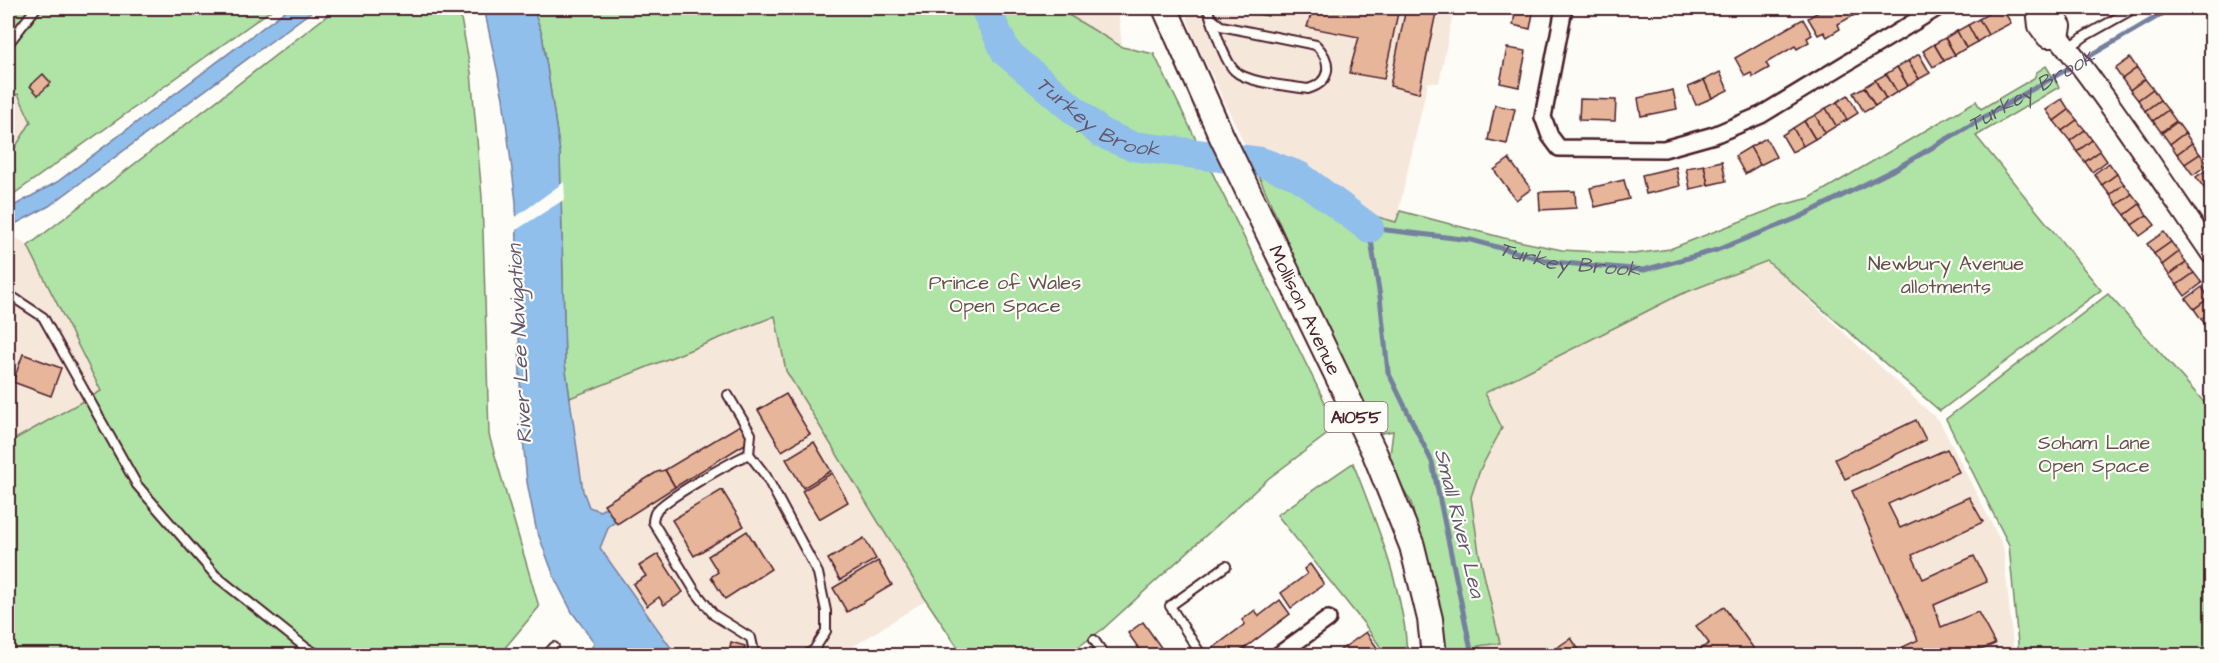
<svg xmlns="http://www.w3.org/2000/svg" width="2219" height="663" font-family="'Architects Daughter',sans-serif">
	<rect width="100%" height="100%" fill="#fdfcf7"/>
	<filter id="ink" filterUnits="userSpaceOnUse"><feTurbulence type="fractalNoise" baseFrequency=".0167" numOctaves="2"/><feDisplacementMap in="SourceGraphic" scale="12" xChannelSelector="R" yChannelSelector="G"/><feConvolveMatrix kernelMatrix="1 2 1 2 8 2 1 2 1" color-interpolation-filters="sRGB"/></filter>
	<g filter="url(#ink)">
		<!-- built -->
		<g fill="#f6e7db">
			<polygon points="1057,8 1118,8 1122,47"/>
			<polygon points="1184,8 1454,8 1439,83 1428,82 1396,222 1360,212 1303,170 1272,154 1247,149 1193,36"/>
			<polygon points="18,93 32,122 8,159 8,99"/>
			<polygon points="8,232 28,246 101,392 8,443"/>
			<polygon points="1767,261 1940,422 2003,546 2014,655 1484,655 1477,646 1424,425 1547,360 1679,295"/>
			<polygon points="775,316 786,371 926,600 840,655 676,655 599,548 583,491 570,398"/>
		</g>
		<!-- green -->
		<g fill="#afe4a6" stroke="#7c8268" stroke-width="1.5">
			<polygon points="8,8 274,8 8,198 8,159 31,122 18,94 8,99"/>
			<polygon points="337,8 459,8 471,72 482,197 489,435 539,607 499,655 8,656 8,443 101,391 28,246"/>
			<polygon points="533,8 1057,8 1122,47 1154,54 1337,427 1269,478 1103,629 1067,655 963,655 926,600 786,371 775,316 570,398 565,364 560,153 542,34"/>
			<polygon points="2046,66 2059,87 1976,136 2101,290 1940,411 1767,261 1679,295 1485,393 1502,428 1480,470 1471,497 1479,553 1500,643 1478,646 1484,655 1442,655 1433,596 1411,502 1389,464 1393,431 1372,435 1247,149 1272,154 1303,170 1360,212 1396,222 1400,211 1504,238 1562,250 1634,254 1670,249 1782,205 1810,198 1976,101 1981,109 2034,78 2037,72"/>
			<polygon points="2108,294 2211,410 2211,655 2019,655 2009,545 1946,419"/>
			<path d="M1353,463C1372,512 1394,566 1403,618C1406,630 1406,643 1407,655H1386L1365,625L1277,515Z"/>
		</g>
		<!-- water -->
		<g fill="#91bfeb" stroke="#757f9e" stroke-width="1.5">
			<polygon points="289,8 316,8 49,206 15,224 8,209 57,182"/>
			<polygon points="484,8 533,8 542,34 560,153 565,364 583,491 589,507 600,511 659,475 668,490 609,526 600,548 676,655 589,655 594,642 572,612 555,579 536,528 527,482 521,418 516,202 503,98"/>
		</g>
		<!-- pier -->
		<polygon fill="#fdfcf7" points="564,182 565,199 513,232 513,219"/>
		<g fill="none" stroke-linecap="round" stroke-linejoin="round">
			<!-- stream -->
			<path stroke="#757f9e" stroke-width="5" id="s1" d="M1474,656L1471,650L1432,462L1388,372L1380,297L1369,228L1471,240L1552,262L1644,270L1717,250L1800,217L1897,168L2172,8"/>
			<!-- river -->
			<path stroke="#91bfeb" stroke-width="30" id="s2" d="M985,8L1006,52L1101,133L1132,146L1261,162L1299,176L1369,228"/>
		</g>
		<!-- building -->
		<g fill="#e7b599" stroke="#4a1f2b" stroke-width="1.5">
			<polygon points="1227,8 1270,8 1268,16"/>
			<polygon points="1313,8 1399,8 1384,79 1349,73 1359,37 1307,27"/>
			<polygon points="1406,8 1437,8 1419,93 1390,86"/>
			<polygon points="1516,8 1534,8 1530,29 1513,25"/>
			<polygon points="1825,8 1867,8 1838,24 1840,29 1827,37 1824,32 1818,35 1808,18"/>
			<polygon points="1998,8 2002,8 2011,23 1988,35 1979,19"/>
			<polygon points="1803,19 1812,35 1807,38 1809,42 1797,49 1795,46 1766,63 1769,68 1753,77 1751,73 1745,76 1735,58"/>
			<polygon points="1979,19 1988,35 1977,42 1968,25"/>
			<polygon points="1968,25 1977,42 1966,48 1957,31"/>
			<polygon points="1957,31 1966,48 1955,55 1945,38"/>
			<polygon points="1945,38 1955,55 1944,61 1934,44"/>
			<polygon points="1934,44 1944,61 1933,67 1923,51"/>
			<polygon points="1507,48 1526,51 1519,87 1500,83"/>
			<polygon points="1919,54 1930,73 1919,79 1908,61"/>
			<polygon points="2130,58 2137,68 2122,79 2115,69"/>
			<polygon points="1908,61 1919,79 1908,86 1897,67"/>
			<polygon points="1897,67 1908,86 1897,92 1886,74"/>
			<polygon points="2137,68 2145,79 2130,90 2122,79"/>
			<polygon points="1720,72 1728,90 1712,98 1704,80"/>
			<polygon points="43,74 51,83 38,95 30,86"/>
			<polygon points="1886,74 1897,92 1886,99 1875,80"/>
			<polygon points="2145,79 2153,89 2138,100 2130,90"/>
			<polygon points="1704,80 1712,98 1696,105 1688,87"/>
			<polygon points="1875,80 1886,99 1875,106 1864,87"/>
			<polygon points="1864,87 1875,106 1864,112 1853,93"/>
			<polygon points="2153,89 2160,100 2145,111 2138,100"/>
			<polygon points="1673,90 1677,109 1641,116 1638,98"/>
			<polygon points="1848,95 1858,113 1847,120 1837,102"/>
			<polygon points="1580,99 1616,100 1615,121 1579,120"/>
			<polygon points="2062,99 2069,110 2054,121 2046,110"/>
			<polygon points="2160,100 2168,110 2153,121 2145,111"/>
			<polygon points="1837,102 1847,120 1836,126 1826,108"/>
			<polygon points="1495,105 1515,109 1507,144 1488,140"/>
			<polygon points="1826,108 1836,126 1825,133 1815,115"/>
			<polygon points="2069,110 2077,120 2062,131 2054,121"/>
			<polygon points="2168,110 2176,121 2161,132 2153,121"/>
			<polygon points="1815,115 1825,133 1815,139 1804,121"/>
			<polygon points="2077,120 2085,130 2070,141 2062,131"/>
			<polygon points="1804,121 1815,139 1803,146 1793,128"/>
			<polygon points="2177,122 2185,133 2170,144 2162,133"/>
			<polygon points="1793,128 1803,146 1792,152 1782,135"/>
			<polygon points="2085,130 2092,140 2077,152 2070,141"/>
			<polygon points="2185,133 2192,143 2177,154 2170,144"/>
			<polygon points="1766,138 1776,157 1760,165 1750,147"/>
			<polygon points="2092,140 2100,151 2085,162 2077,152"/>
			<polygon points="2192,143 2200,154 2185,164 2177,154"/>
			<polygon points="1750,147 1760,165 1745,174 1735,156"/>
			<polygon points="2100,151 2107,161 2092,172 2085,162"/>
			<polygon points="2200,154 2208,164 2193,175 2185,164"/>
			<polygon points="1509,159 1531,189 1516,200 1494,170"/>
			<polygon points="1722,161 1726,181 1708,185 1704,165"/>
			<polygon points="2109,163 2117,174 2102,185 2094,174"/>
			<polygon points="1704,165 1708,185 1690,189 1686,168"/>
			<polygon points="1676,167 1680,186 1646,194 1642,175"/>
			<polygon points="2211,167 2212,182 2204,188 2196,177"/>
			<polygon points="2117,174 2124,184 2110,195 2102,185"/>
			<polygon points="1624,180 1629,199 1595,207 1590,188"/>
			<polygon points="2124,184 2132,194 2117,205 2110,195"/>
			<polygon points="1575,191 1576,208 1540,210 1539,192"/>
			<polygon points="2132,194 2140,204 2125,215 2117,205"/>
			<polygon points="2140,204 2147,215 2132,225 2125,215"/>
			<polygon points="2147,215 2155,225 2140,236 2132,225"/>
			<polygon points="2164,232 2171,242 2154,254 2147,244"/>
			<polygon points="2171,242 2179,252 2162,265 2154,254"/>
			<polygon points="2179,252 2186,263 2169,275 2162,265"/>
			<polygon points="2186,263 2194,273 2177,285 2169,275"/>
			<polygon points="2194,273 2202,283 2185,296 2177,285"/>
			<polygon points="2202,287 2209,298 2194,309 2186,299"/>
			<polygon points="2209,298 2212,300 2212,312 2201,319 2194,309"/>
			<polygon points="2212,312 2212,327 2209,329 2201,319"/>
			<polygon points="23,354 61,368 51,396 13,382"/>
			<polygon points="786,394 810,434 782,451 758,410"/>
			<polygon points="1916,420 1926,440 1845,479 1835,459"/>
			<polygon points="740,425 750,441 675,487 665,470"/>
			<polygon points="814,442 831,471 803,488 786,459"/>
			<polygon points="1947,449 1959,472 1888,504 1900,528 1969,497 1983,522 1912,555 1923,579 1974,556 1987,582 1934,605 1941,627 1978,612 1995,644 1967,656 1884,656 1918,640 1852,491"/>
			<polygon points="665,470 675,487 617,524 604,504 657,472"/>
			<polygon points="832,473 848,502 819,519 802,491"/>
			<polygon points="722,490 744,526 694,556 672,520"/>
			<polygon points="747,531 771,569 725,599 711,577 718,572 708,556"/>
			<polygon points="864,538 876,559 840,580 828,559"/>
			<polygon points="658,554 683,592 664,605 659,597 647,606 633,584 646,576 639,566"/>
			<polygon points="878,561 892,585 847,612 833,588"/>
			<polygon points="1310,564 1324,584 1291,608 1281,593 1307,574 1304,569"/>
			<polygon points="1280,600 1290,614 1234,656 1219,656 1213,648 1245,624 1242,620 1255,610 1259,616"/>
			<polygon points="1724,607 1759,656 1691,656 1709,643 1696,626"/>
			<polygon points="1143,622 1167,656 1144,656 1128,633"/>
			<polygon points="1366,632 1380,652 1376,656 1367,656 1366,654 1363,656 1332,656"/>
			<polygon points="1571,638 1583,656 1545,656"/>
			<polygon points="731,642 745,646 742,656 728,656"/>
		</g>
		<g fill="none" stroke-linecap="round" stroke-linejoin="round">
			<!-- service casing -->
			<g stroke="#4a1f2b" stroke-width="12">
				<g id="service">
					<path d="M1207,8C1214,24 1223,60 1235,71C1247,83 1291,86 1308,89C1332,82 1332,61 1316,45L1221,26L1211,18"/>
					<polyline points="8,44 36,8"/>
					<polyline points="2069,48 2085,36 2135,8"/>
					<polyline points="8,294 43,317 137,485 216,576 305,647 320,656"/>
					<polyline points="728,395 751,434 749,454"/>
					<polyline points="1094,640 1105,656"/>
					<polyline points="546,656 554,647"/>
					<path d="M755,656L751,638L714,615L695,591L653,522C653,519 654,516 655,513C662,500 733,461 749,454L766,476L818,573L826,611V631L814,650L805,656"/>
					<polyline points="1202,656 1170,606 1226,566"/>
				</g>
			</g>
			<!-- minor casing -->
			<g stroke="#4a1f2b" stroke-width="20">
				<g id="minor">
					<polyline points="1564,8 1543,117 1550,136 1559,148 1664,149 1714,135 1761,115 1937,8"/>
					<polyline points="1277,656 1328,619"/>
				</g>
			</g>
			<!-- tertiary casing -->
			<g stroke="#4a1f2b" stroke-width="24">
				<g id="tertiary">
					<path d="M2037,8L2039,26L2047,37H2059C2114,107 2162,181 2212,254"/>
					<polyline points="2038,8 2052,14 2061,26 2059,37"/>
				</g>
			</g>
			<!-- primary casing -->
			<g stroke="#4a1f2b" stroke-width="28">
				<g id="primary">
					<path id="s3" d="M1165,8L1221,135L1375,454L1412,546L1430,619L1434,656"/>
				</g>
			</g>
			<!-- service -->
			<use href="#service" stroke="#fdfcf7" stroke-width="8"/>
			<!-- minor -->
			<use href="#minor" stroke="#fdfcf7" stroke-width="15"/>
			<!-- tertiary -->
			<use href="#tertiary" stroke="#fdfcf7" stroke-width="20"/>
			<!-- primary -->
			<use href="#primary" stroke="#fdfcf7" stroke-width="24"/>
		</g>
	</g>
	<g text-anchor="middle" stroke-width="4.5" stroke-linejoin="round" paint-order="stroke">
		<!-- shield labels -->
		<rect fill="#fdfcf7" stroke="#806168" stroke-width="1.5" x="1324.5" y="402" width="63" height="30" rx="4.5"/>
		<g font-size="18" font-weight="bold" fill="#4a1f2b">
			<text x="1356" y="423">A1055</text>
		</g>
		<!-- park labels -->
		<g font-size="20" fill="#63504a" stroke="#fdfcf7">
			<text x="1946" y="270">Newbury Avenue<tspan x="1946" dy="23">allotments</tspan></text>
			<text x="1005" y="289">Prince of Wales<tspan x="1005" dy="23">Open Space</tspan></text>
			<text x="2094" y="449">Soham Lane<tspan x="2094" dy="23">Open Space</tspan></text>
		</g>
		<!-- street labels -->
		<g font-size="20" fill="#4a1f2b" stroke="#fdfcf7">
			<text dy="7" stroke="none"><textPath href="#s3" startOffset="333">Mollison Avenue</textPath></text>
		</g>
		<!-- water labels -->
		<g font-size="21" font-style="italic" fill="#63576e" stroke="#fdfcf7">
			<text dy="7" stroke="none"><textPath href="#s1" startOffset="1152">Turkey Brook</textPath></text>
			<text dy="7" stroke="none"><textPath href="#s2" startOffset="164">Turkey Brook</textPath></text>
			<text dy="7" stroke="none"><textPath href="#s1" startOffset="648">Turkey Brook</textPath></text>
			<text transform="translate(519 344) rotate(-93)" y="7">River Lee Navigation</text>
			<text transform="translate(1460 523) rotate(76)" y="7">Small River Lea</text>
		</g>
	</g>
	<!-- margin -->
	<rect width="2219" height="663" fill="none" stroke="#fdfcf7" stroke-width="30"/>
	<rect x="15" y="15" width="2189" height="633" fill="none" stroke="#4a1f2b" stroke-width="2" filter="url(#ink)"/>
</svg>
